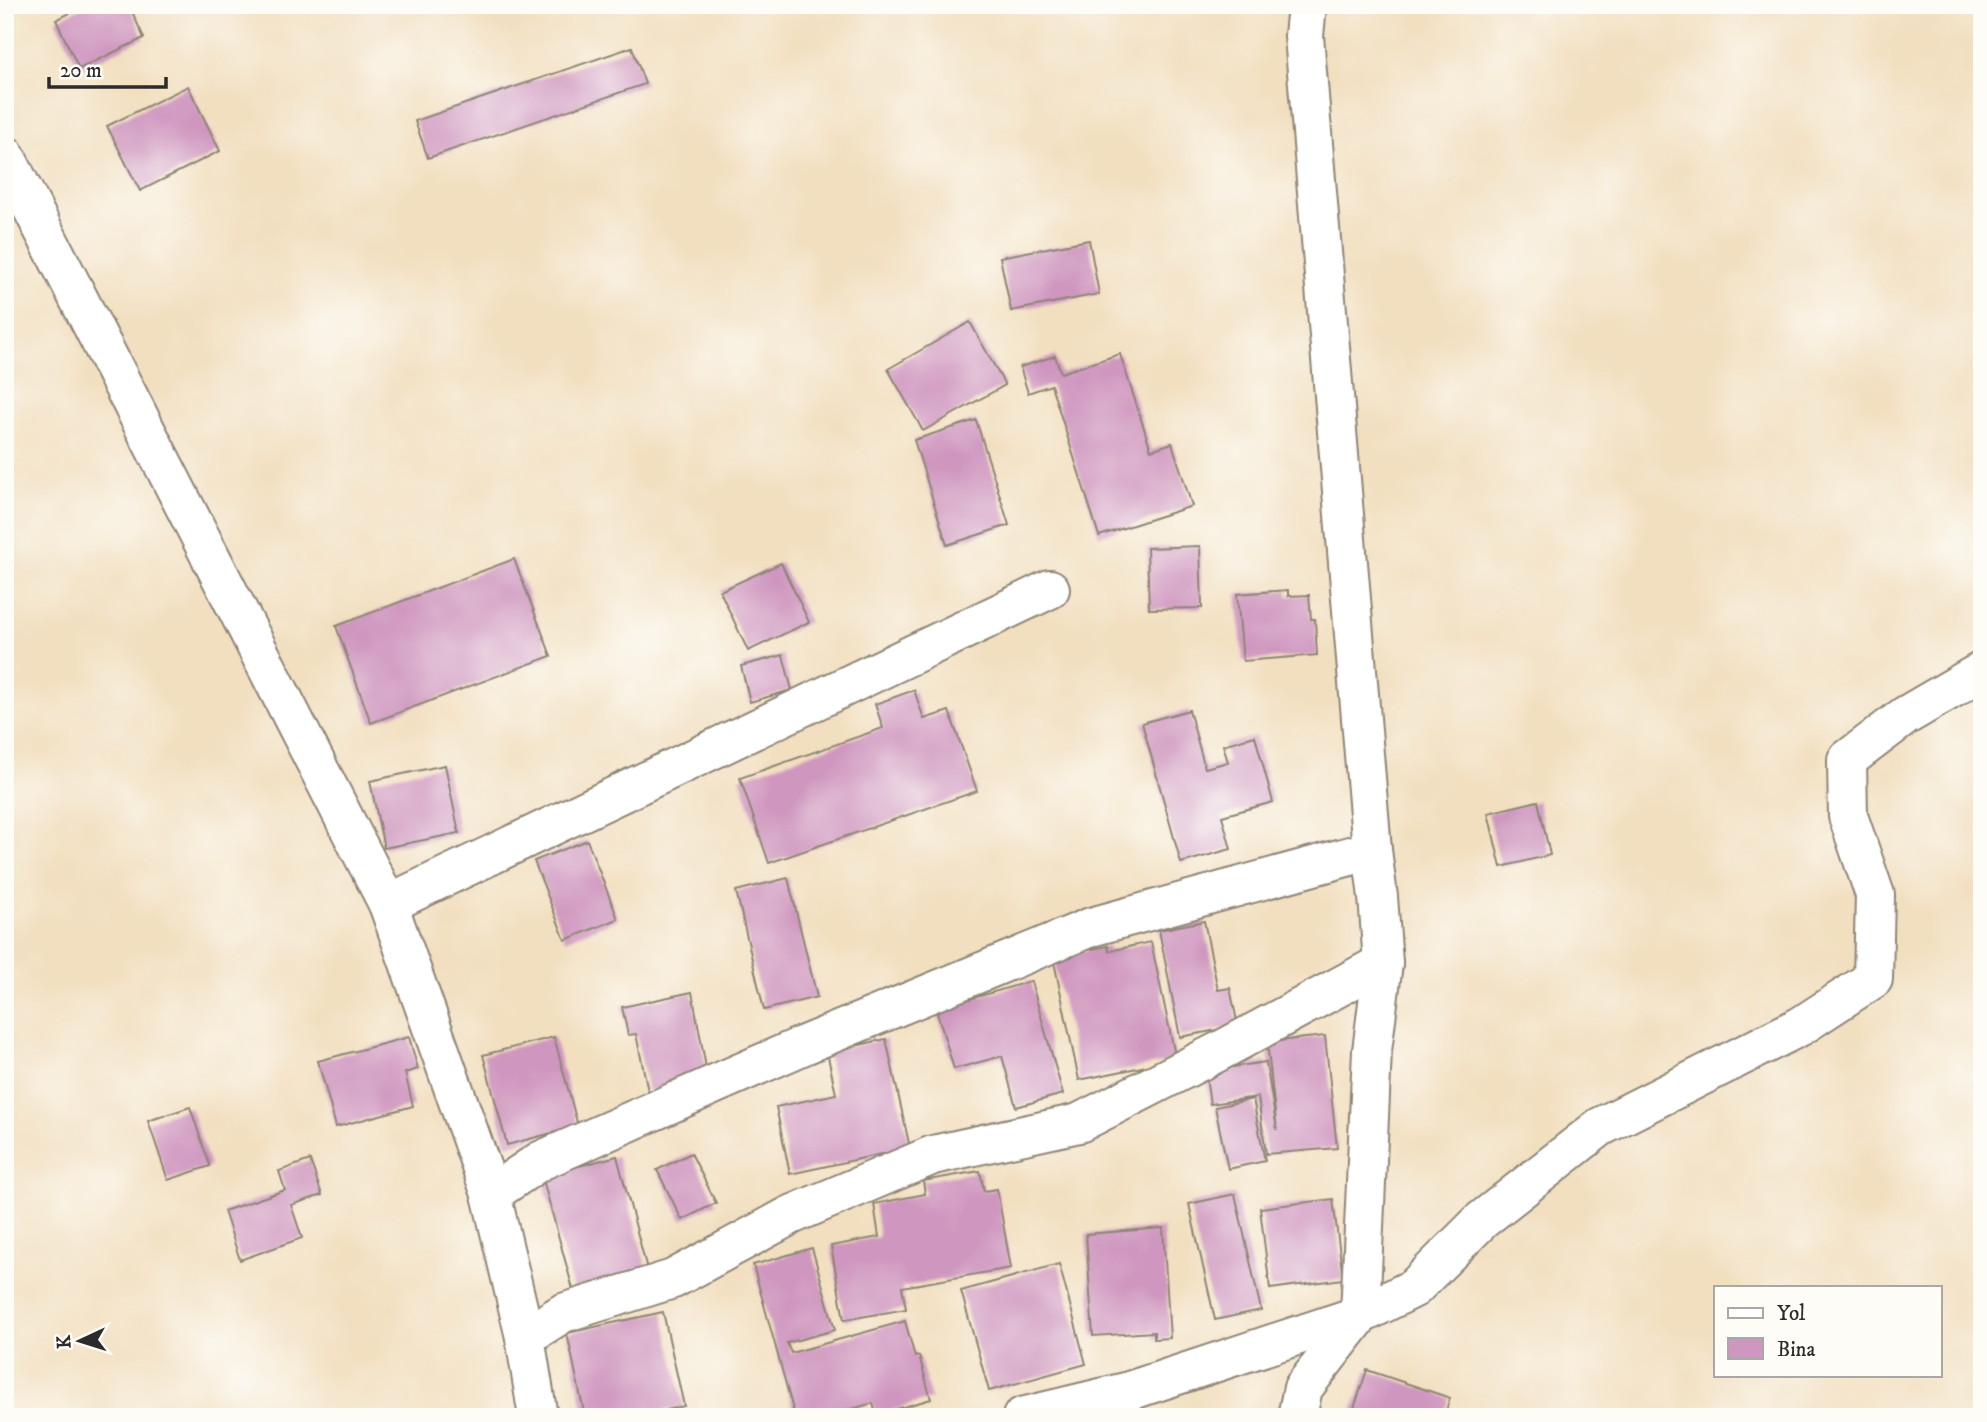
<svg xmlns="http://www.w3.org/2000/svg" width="1987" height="1422" font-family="'IM FELL DW Pica',serif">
	<rect width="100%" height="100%" fill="#fdfcf7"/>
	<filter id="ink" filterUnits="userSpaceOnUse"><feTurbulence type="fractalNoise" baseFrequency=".0143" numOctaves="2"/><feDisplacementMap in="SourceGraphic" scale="14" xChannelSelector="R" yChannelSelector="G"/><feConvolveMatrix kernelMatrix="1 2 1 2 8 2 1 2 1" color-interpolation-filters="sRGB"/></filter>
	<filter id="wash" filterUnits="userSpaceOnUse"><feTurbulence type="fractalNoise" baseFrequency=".00686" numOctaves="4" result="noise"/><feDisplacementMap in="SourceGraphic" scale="28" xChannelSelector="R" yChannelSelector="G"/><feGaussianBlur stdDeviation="1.57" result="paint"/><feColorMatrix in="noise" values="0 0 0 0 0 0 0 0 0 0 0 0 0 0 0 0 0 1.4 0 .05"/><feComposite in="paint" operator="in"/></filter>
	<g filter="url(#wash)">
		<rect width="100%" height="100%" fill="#f2dfc0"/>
		<g id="blocks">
			<!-- building -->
			<g fill="#cf96bf">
				<polygon points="86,5 129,5 144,38 79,69 56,20"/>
				<polygon points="632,47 645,84 428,158 415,121"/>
				<polygon points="188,86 220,151 140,191 107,126"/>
				<polygon points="1089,240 1099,294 1011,311 1000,257"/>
				<polygon points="970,322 1005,385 923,431 888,369"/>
				<polygon points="1120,354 1151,450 1172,443 1192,506 1099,536 1051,385 1028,393 1020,367 1055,356 1061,373"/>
				<polygon points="976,420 1009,525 947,545 914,440"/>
				<polygon points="1200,546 1202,608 1149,609 1147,548"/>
				<polygon points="514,559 551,656 371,723 336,626"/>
				<polygon points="781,563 809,622 748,651 720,591"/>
				<polygon points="1288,590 1288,596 1309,595 1311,619 1315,619 1317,655 1243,661 1237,594"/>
				<polygon points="783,655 792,690 750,702 741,666"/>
				<polygon points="914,690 924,719 949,711 977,791 769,863 740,778 883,728 875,704"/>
				<polygon points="1189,710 1205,768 1228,762 1223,745 1255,736 1273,802 1222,816 1231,849 1181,863 1142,723"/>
				<polygon points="445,765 459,833 384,848 370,781"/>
				<polygon points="1538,801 1550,855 1501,867 1488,813"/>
				<polygon points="587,840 618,919 565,940 534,861"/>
				<polygon points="788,878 817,997 764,1010 736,891"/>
				<polygon points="1204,921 1218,990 1230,988 1238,1026 1180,1037 1159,930"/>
				<polygon points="1151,942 1176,1060 1079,1080 1053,957 1108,946 1109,951"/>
				<polygon points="1031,981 1063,1094 1016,1107 1002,1056 954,1069 936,1009"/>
				<polygon points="692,992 708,1078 648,1091 636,1034 628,1035 622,1007"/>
				<polygon points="1325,1036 1337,1148 1266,1154 1258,1097 1210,1104 1205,1071 1266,1062 1277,1130 1267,1042"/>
				<polygon points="409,1037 418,1069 405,1073 413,1106 336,1127 318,1061"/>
				<polygon points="554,1037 578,1126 507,1145 483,1055"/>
				<polygon points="886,1039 910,1148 790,1174 776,1107 836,1094 827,1052"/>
				<polygon points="1253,1099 1265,1161 1228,1169 1215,1107"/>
				<polygon points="190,1107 210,1166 168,1180 148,1121"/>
				<polygon points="691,1153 716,1203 682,1220 657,1170"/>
				<polygon points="617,1156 648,1273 574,1293 542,1176"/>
				<polygon points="310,1160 322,1195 291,1205 302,1238 240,1260 224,1211 285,1190 279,1171"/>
				<polygon points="980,1171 984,1191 997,1189 1011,1268 902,1287 906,1309 844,1320 831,1246 879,1237 874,1204 925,1194 923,1181"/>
				<polygon points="1235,1194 1261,1310 1215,1320 1189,1204"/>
				<polygon points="1333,1199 1343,1279 1270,1289 1260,1208"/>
				<polygon points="1163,1228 1170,1338 1154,1339 1154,1332 1093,1336 1086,1234"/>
				<polygon points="812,1248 835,1330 787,1343 791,1353 905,1321 915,1357 919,1356 931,1399 876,1415 873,1403 824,1417 795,1417 753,1265"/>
				<polygon points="1059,1264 1086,1364 989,1391 961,1291"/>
				<polygon points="663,1312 684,1406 637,1417 585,1417 567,1333"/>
				<polygon points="1367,1370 1450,1398 1444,1417 1351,1417"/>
			</g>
		</g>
	</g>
	<g filter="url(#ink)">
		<use href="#blocks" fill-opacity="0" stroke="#8e8576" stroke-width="2"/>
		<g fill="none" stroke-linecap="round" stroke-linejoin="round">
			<!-- street casing -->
			<g stroke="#8e8576" stroke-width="42">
				<g id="street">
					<polyline points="5,155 388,904 491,1194 525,1337 538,1417"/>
					<polyline points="388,904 1050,589"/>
					<polyline points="491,1194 540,1161 804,1045 1091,927 1372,850"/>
					<polyline points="525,1337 563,1313 673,1279 791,1215 933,1155 1079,1123 1218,1052 1383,963"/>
					<polyline points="1022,1417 1126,1392 1360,1315 1414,1288 1482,1220 1600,1127 1801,1026 1873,979 1875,895 1848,816 1847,760 1905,716 1982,671"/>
					<polyline points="1297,1417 1303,1388 1360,1315 1372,1051 1383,963 1378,897 1372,850 1304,36 1307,5"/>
				</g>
			</g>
			<!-- street -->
			<use href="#street" stroke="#fff" stroke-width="38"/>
		</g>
	</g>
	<!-- margin -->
	<rect width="1987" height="1422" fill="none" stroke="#fdfcf7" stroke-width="28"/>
	<!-- legend -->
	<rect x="1714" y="1286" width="228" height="91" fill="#fdfcf7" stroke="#a9a8a5" stroke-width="2"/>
	<rect x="1728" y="1308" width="35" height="10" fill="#ffffff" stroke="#a9a8a5" stroke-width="2"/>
	<text x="1777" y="1320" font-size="21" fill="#2b2b2b">Yol</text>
	<rect x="1728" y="1338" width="35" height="21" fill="#cf96bf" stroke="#a9a8a5" stroke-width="2"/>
	<text x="1777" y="1356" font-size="21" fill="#2b2b2b">Bina</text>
	<!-- north arrow -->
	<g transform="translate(80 1341) rotate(266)" stroke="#fdfcf7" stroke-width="5" paint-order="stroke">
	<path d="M0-5L12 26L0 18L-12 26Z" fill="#2b2b2b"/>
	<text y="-10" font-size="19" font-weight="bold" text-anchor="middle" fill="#2b2b2b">K</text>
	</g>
	<!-- scale -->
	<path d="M49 77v10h117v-10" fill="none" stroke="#2b2b2b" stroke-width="3.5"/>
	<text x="60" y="77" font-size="21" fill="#2b2b2b" stroke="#fdfcf7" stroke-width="5" paint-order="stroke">20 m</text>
</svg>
